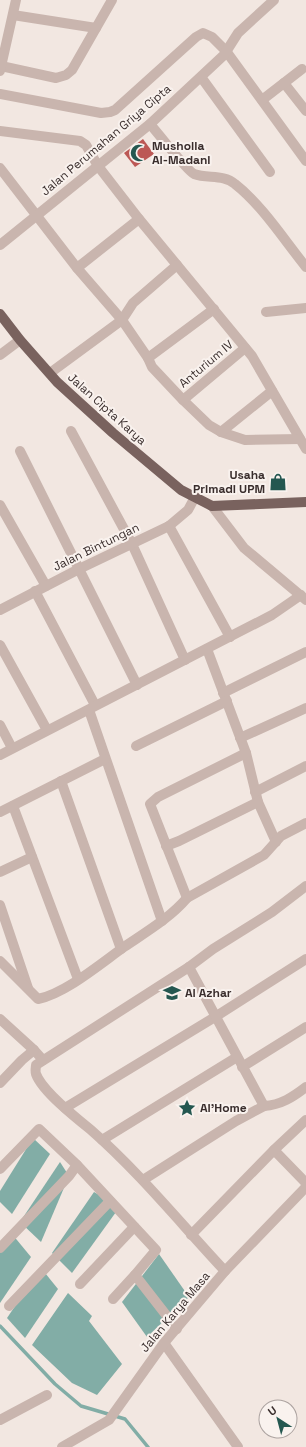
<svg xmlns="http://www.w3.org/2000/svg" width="306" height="1447" font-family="'Space Grotesk',sans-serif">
	<rect width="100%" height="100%" fill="#f2e7e1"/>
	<!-- water -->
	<g fill="#82ada6">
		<polygon points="33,1138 50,1154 12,1214 0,1202 0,1191"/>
		<polygon points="60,1162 69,1176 41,1242 20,1222"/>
		<polygon points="94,1192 110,1201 116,1212 72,1273 52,1253"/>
		<polygon points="12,1234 31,1257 0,1303 0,1252"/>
		<polygon points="159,1254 189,1297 147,1337 122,1302"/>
		<polygon points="41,1268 58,1289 25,1338 7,1318"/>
		<polygon points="68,1293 92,1316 89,1321 122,1364 97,1395 72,1383 32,1345"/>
	</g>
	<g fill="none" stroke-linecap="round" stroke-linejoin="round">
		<!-- stream -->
		<polyline stroke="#82ada6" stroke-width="3.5" points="0,1326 55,1384 81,1406 125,1419 148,1447"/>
	</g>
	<!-- building -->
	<polygon fill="#bc5855" points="143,139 154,154 135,167 124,153"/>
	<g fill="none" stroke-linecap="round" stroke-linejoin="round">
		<!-- minor -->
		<g stroke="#c9b5ae" stroke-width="10">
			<polyline points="13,15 96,28"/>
			<polyline points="1,66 56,78 66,75 72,70 112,0"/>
			<polyline points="0,71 16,0"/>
			<polyline points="201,77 270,172"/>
			<polyline points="284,83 306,111"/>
			<polyline points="0,94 101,113 110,112 115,110 196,37 203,33 212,37 226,51 306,161"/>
			<polyline points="262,100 302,69"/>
			<path d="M150,124C157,132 187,171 194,174C208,179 223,174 235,184C262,205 285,241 306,267"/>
			<polyline points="0,131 80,141 86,145 98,166 139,219 252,356 306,449"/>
			<polyline points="0,168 77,268 122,320 148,358 152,367 183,400 209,425 221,432 245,440 300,439"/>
			<polyline points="0,245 150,124 224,55 238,33 274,0"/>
			<polyline points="77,268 139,219"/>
			<polyline points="266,312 306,308"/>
			<polyline points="0,355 20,340"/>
			<polyline points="148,358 214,309"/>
			<polyline points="50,373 122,320 133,303 177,265"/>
			<polyline points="183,400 245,348"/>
			<polyline points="71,431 132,544 185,660"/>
			<polyline points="221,432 272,391"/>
			<polyline points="20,451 137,685"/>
			<polyline points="0,505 46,586"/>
			<polyline points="212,506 244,548 306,600"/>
			<polyline points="169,526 230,637"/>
			<polyline points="35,591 95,705"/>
			<polyline points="0,610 79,569 169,526 188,510 195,497"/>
			<polyline points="0,645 47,730"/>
			<polyline points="207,649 246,753 258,802 276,842"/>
			<polyline points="223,693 306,652"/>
			<polyline points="89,710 162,921"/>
			<polyline points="0,725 12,748"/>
			<polyline points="240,738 306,708"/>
			<polyline points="136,746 227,701"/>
			<polyline points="0,755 272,615 301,595"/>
			<polyline points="61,781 121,949"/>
			<polyline points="255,792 306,766"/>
			<polyline points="13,806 78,979"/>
			<polyline points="0,812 105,759"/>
			<polyline points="166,846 179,841 258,802"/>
			<polyline points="0,872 32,857"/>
			<polyline points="187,898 150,804 158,797 246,753"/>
			<polyline points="0,905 28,988"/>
			<path d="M0,961L38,999C66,993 100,964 124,947C146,932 170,918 187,898L264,855L281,836L306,823"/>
			<polyline points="0,1019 34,1050 43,1060"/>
			<polyline points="242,1067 306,1027"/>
			<polyline points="0,1083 22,1060 34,1050"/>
			<path d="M264,1106C281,1105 293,1097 306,1087"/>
			<polyline points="65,1108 215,1017 306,959"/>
			<polyline points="102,1140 237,1057"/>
			<polyline points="274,1150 306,1183"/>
			<polyline points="0,1169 39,1129 77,1165 156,1250 135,1275"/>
			<polyline points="143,1180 236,1121 264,1106 189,967"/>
			<polyline points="191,1235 274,1150 306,1120"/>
			<polyline points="0,1248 69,1176 77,1165"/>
			<path d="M225,1271C181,1224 140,1173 91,1130C76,1118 42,1091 36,1074C35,1071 36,1067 36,1065L189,967L213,949L272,912L306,886"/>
			<polyline points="80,1284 134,1227"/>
			<polyline points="113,1299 135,1275 177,1329"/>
			<polyline points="9,1306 110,1201"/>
			<polyline points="164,1343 238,1447"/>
			<polyline points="0,1420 47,1395"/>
			<polyline points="62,1447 109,1420 164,1343 225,1271 306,1187"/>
		</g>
		<!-- primary -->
		<polyline stroke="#79625e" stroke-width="10" points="0,314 20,340 57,382 113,433 181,490 212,506 306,502"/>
	</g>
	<!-- icons -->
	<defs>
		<g id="mosque-bare" transform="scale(1.38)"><path d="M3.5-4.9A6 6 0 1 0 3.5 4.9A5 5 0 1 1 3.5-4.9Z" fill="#245750" stroke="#f9f2ee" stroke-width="2.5" paint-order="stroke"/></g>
		<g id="shop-bare" transform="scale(1.38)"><path d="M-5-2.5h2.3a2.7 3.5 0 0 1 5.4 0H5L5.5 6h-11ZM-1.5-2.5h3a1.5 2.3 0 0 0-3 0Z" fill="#245750" stroke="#f9f2ee" stroke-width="2.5" paint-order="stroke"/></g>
		<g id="school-bare" transform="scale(1.38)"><path d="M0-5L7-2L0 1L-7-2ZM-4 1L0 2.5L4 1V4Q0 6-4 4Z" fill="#245750" stroke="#f9f2ee" stroke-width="2.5" paint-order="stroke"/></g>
		<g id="sight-bare" transform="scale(1.38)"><path d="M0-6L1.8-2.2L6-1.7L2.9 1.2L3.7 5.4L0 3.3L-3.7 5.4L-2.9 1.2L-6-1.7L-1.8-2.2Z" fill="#245750" stroke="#f9f2ee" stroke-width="2.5" paint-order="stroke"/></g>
	</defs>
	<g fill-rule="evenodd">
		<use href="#mosque-bare" x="139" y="153"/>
		<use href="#shop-bare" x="278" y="482"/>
		<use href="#school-bare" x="172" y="993"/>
		<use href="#sight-bare" x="187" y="1108"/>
	</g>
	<g text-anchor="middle" stroke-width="4" stroke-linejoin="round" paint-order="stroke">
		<!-- street labels -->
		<g font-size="12" fill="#392d2c" stroke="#f9f2ee">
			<text transform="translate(106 140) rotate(-40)" y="4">Jalan Perumahan Griya Cipta</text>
			<text transform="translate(206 364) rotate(-40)" y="4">Anturium IV</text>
			<text transform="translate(107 409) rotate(42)" y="4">Jalan Cipta Karya</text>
			<text transform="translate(96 547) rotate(-26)" y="4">Jalan Bintungan</text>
			<text transform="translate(175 1312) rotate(-50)" y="4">Jalan Karya Masa</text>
		</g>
		<!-- poi labels -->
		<g font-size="12" font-weight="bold" fill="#392d2c" stroke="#f9f2ee" text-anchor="start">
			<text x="152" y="150">Musholla<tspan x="152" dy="14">Al-Madani</tspan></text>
			<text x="265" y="479" text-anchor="end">Usaha<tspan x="265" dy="14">Primadi UPM</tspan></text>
			<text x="185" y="997">Al Azhar</text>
			<text x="200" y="1112">Ai'Home</text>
		</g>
	</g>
	<!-- north arrow -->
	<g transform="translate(278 1419) rotate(324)"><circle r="19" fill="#f9f2ee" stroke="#aca3a0"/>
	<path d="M0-3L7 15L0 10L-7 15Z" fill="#245750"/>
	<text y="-6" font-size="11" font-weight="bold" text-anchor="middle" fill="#392d2c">U</text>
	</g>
</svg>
